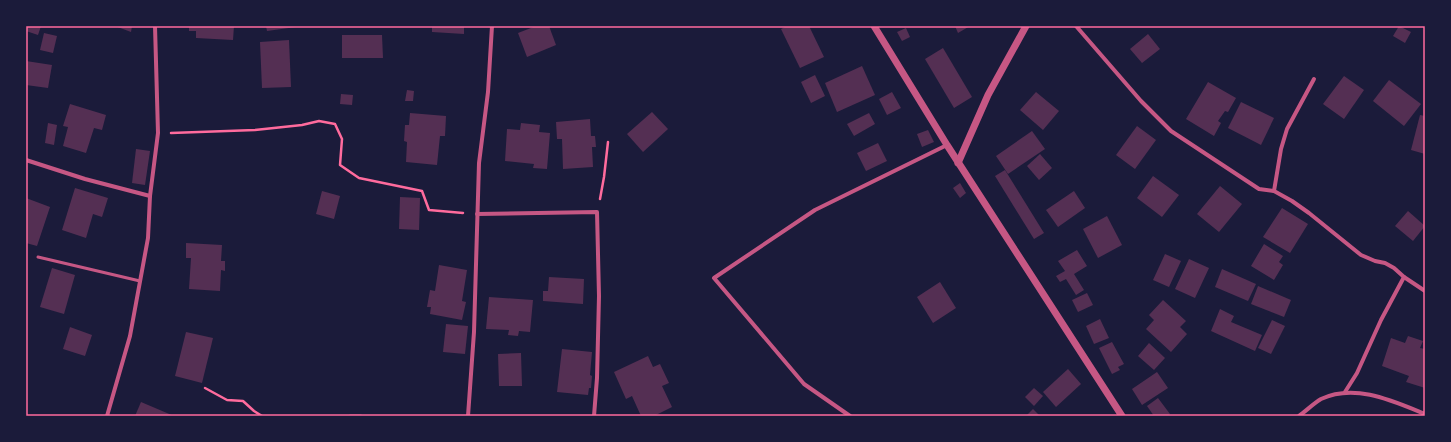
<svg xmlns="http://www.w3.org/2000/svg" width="1451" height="442" font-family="'Noto Sans',sans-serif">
	<rect width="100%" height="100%" fill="#1b1b3a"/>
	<!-- building -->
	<g fill="#542f53">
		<polygon points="26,26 41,26 38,35 26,31"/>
		<polygon points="115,26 132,26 131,32"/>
		<polygon points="189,26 234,26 233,40 196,38 196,31 189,31"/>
		<polygon points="266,26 295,26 296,27 267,31"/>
		<polygon points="432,26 464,26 464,34 432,32"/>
		<polygon points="536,26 549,26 556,45 527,57 518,33"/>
		<polygon points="787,26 809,26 824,57 800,68 781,29"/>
		<polygon points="955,26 970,26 958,33"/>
		<polygon points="1399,26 1411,32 1405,43 1393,36"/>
		<polygon points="906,28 910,37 902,41 897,32"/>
		<polygon points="44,33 57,36 53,53 40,50"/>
		<polygon points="1148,34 1160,49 1142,63 1130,49"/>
		<polygon points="342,35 382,35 383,58 342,58"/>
		<polygon points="289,40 291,87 262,88 260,42"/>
		<polygon points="943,48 972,97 954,108 925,59"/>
		<polygon points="26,61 52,65 48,88 26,85"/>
		<polygon points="862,66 875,95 837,112 825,83"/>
		<polygon points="815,75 825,96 811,103 801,82"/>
		<polygon points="1344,76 1364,90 1344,119 1323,104"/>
		<polygon points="1389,80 1421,104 1404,126 1373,101"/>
		<polygon points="1208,82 1236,98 1228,112 1225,111 1218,121 1221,123 1214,136 1186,119"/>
		<polygon points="407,90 414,91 413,101 405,101"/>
		<polygon points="892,92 901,108 887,115 879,99"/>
		<polygon points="1036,92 1059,111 1043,130 1020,110"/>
		<polygon points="341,94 353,95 352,105 340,104"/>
		<polygon points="1241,102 1274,118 1261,145 1228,128"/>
		<polygon points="70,104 106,115 102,130 94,128 86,153 63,146 68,127 63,126"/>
		<polygon points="652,112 668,129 643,152 627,134"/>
		<polygon points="410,113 446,116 445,136 440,136 437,165 406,162 407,142 404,141 405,125 409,125"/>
		<polygon points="869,113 875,124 854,136 847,124"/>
		<polygon points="1420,115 1425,116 1425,154 1411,150"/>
		<polygon points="590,119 591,136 595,136 596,147 592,147 593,167 563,169 562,139 557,139 556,122"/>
		<polygon points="48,123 57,125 54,145 45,143"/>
		<polygon points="521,123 540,125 539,132 550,133 547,169 533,168 534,164 505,161 507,129 520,130"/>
		<polygon points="1137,126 1156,140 1135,169 1116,155"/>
		<polygon points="928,130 934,142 922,147 917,134"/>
		<polygon points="1032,131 1045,149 1008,174 996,156"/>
		<polygon points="878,143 887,161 866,171 857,153"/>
		<polygon points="136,149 150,151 145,185 132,183"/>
		<polygon points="1040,154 1052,168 1039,180 1027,166"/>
		<polygon points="1005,170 1044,233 1034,239 995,176"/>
		<polygon points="1153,176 1179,195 1162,217 1137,198"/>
		<polygon points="960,183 966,193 960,198 953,188"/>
		<polygon points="1220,186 1242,204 1219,232 1197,214"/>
		<polygon points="75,188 108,198 102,217 93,214 86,238 62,230"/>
		<polygon points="322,191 340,196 334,219 316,214"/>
		<polygon points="1074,191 1085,208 1058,227 1046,210"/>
		<polygon points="400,197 420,198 419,230 399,229"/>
		<polygon points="26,198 50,207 37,246 26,243"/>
		<polygon points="1282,208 1308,224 1290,253 1263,237"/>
		<polygon points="1408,211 1425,226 1413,241 1395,226"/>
		<polygon points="1107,216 1122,245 1098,258 1083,229"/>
		<polygon points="186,243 222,245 221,261 225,261 225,271 221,270 220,291 189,289 191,258 186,258"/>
		<polygon points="1264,244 1283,256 1279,262 1283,265 1274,280 1251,266"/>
		<polygon points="1077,250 1087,266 1074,274 1084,290 1076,295 1066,279 1060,282 1056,276 1065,271 1058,261"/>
		<polygon points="1165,254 1181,261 1169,287 1153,280"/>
		<polygon points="1189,259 1209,268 1195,298 1175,289"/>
		<polygon points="439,265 467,270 462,301 466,302 462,320 430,314 431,307 427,307 430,290 435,291"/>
		<polygon points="52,268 75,275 64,314 40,307"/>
		<polygon points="1222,269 1256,284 1248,301 1215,287"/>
		<polygon points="549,277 584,279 583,304 543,301 543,291 548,291"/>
		<polygon points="940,282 956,308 933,323 917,297"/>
		<polygon points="1258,286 1291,300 1284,317 1251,304"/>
		<polygon points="1087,293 1093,305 1078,312 1072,300"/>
		<polygon points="489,297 533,300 530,332 519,331 518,336 508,335 509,330 486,329"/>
		<polygon points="1163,300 1186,321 1180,327 1187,334 1171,352 1146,329 1154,320 1149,315"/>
		<polygon points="1220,309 1234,316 1231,322 1262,335 1255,351 1211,331"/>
		<polygon points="1100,319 1109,338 1094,344 1086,326"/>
		<polygon points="1272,320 1285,326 1271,354 1258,348"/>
		<polygon points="446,324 468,326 465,354 443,352"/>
		<polygon points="70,327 92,335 85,356 63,349"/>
		<polygon points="186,332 213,338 202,383 175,376"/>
		<polygon points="1408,336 1423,341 1420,348 1425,349 1425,388 1406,382 1409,376 1382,366 1391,338 1405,343"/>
		<polygon points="1112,342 1124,364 1118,367 1120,370 1112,374 1099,348"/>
		<polygon points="1149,343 1165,358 1154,370 1138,356"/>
		<polygon points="562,349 592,352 590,375 592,376 591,388 589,388 588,395 557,392"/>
		<polygon points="521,353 522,386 499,386 498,354"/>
		<polygon points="648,356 653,367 660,364 669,383 662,386 672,407 654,416 641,416 632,396 626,399 614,372"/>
		<polygon points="1068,369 1081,384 1056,407 1043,392"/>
		<polygon points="1157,372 1168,388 1142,405 1132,389"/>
		<polygon points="1034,388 1043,396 1034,406 1025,397"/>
		<polygon points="1158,398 1170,414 1167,416 1154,416 1147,406"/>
		<polygon points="141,402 174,416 135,416"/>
		<polygon points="1033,409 1040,416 1026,416"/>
	</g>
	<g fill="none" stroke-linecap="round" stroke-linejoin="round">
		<!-- path -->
		<g stroke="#ff6b9d" stroke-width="2.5">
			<polyline points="171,133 255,130 302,125 319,121 335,124 342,139 340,165 359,178 422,191 429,210 463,213"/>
			<polyline points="600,199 604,177 608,142"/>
			<polyline points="205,388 227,400 243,401 254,411 262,416"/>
			<polyline points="350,416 361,416"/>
		</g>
		<!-- service -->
		<polyline stroke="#c65784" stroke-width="3" points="38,257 140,281"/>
		<!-- minor -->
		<g stroke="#c65784" stroke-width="4">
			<polyline points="1076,26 1141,101 1171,131 1259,189 1274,191 1292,201 1309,213 1361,255 1375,261 1385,263 1394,268 1404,277 1425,291"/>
			<polyline points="26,160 85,179 150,196"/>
			<polyline points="1274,191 1281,149 1287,129 1314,79"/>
			<polyline points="477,214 597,212 599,296 597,378 594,416"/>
			<polyline points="1345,392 1357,373 1381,320 1404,277"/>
			<polyline points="107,416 130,336 148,238 150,196 158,133 155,26"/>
			<polyline points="468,416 474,332 479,163 488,92 492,26"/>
			<polyline points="850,416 804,384 714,278 815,210 947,145"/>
			<path d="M1299,416C1306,411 1314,403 1321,399C1355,383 1393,401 1425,414"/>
		</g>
		<!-- tertiary -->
		<g stroke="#c65784" stroke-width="7">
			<polyline points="874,26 947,145 1122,416"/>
			<polyline points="958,163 988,95 1026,26"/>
		</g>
	</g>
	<!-- border -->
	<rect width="1451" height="442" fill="none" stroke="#1b1b3a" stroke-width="54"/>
	<rect x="27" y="27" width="1397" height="388" fill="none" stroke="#ff6b9d" stroke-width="1.5"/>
</svg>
